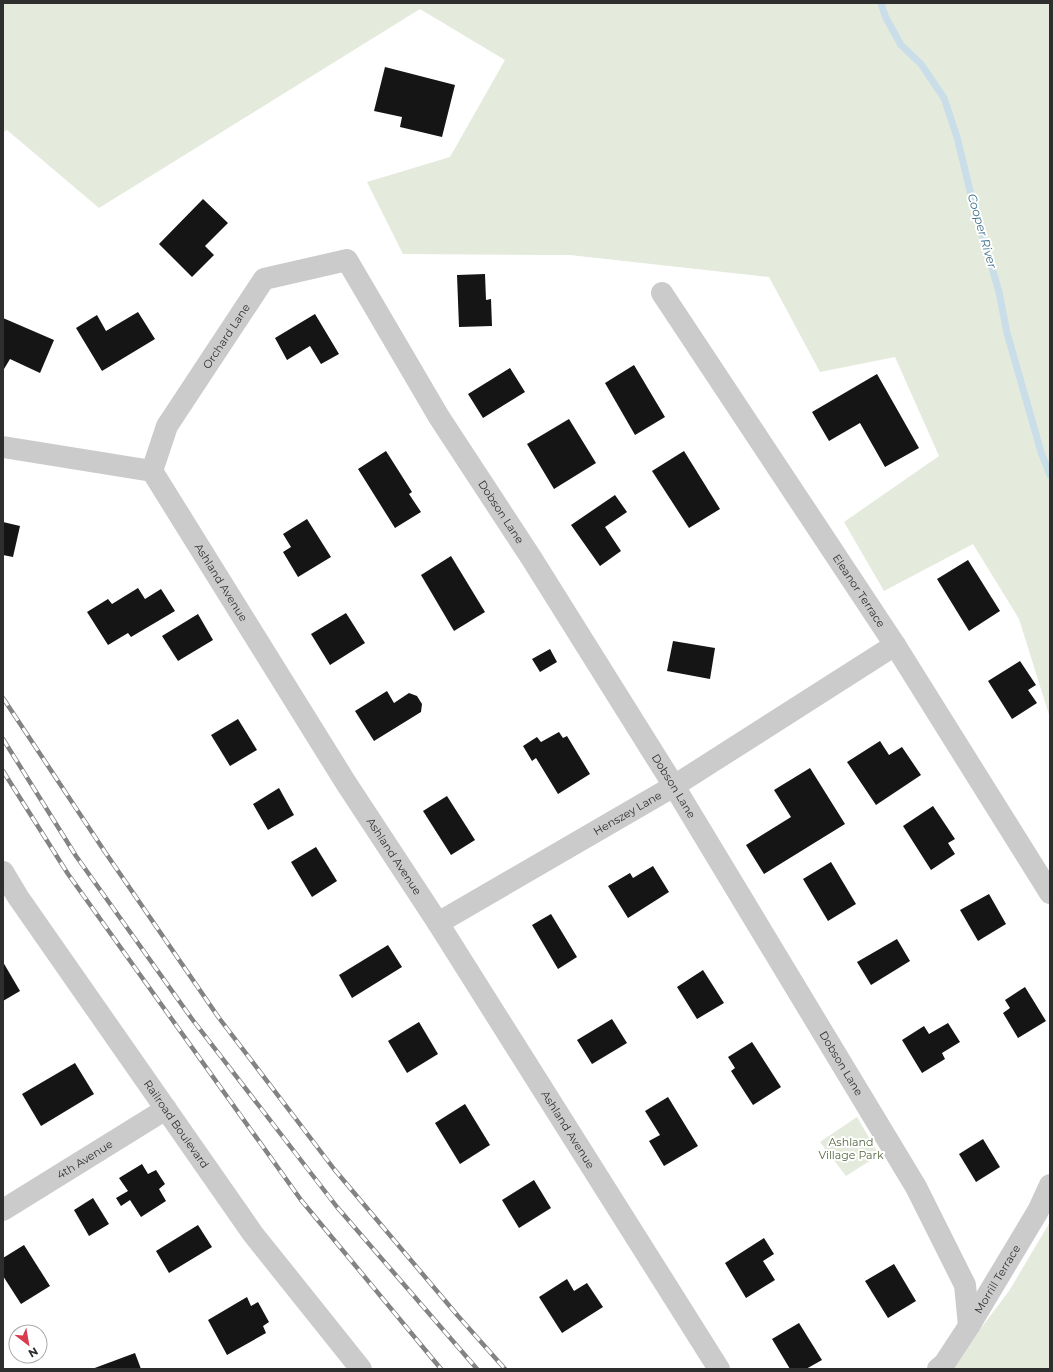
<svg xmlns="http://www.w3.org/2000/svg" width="1053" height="1372" font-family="Montserrat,sans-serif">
	<rect width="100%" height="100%" fill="#fff"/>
	<!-- green -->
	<g fill="#e4eadc">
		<polygon points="3,3 1050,3 1050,718 1019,619 973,544 884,591 844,522 939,456 895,357 820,372 769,277 570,255 403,254 367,182 450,157 505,60 420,9 99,208 7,130 3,132"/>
		<polygon points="857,1117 879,1155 846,1176 820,1142"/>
		<polygon points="1050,1222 1050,1369 950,1369 1009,1291"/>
	</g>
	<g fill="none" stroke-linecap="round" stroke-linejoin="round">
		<!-- stream -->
		<polyline stroke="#c9dee9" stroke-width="7" points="881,3 885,16 901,45 921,64 944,98 957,137 971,195 999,292 1007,333 1041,452 1050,475"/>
	</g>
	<!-- building -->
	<g fill="#151515">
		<polygon points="385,67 455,85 442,137 400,127 402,117 374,111"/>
		<polygon points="203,199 228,223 205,246 214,255 192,277 159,244"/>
		<polygon points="485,274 486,300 491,299 492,326 459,327 457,275"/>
		<polygon points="138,312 155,339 102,371 76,328 97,315 106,331"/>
		<polygon points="315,314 339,354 321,364 310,346 287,360 275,338"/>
		<polygon points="3,318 54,340 40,373 10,359 4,369 3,368"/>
		<polygon points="634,365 665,417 635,435 605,383"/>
		<polygon points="510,368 525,392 483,418 468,394"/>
		<polygon points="877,374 919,448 885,467 860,423 829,441 812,412"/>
		<polygon points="569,419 596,463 554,489 527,444"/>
		<polygon points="386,451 412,492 409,494 421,512 395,528 358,469"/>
		<polygon points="684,451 720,509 689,528 652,471"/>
		<polygon points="615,495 627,512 605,527 621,551 600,566 571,525"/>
		<polygon points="307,519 331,557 298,577 283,552 291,547 283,534"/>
		<polygon points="3,522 20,526 13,557 3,555"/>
		<polygon points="451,556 485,612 454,631 421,575"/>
		<polygon points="968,560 1000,611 969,631 937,579"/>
		<polygon points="138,588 145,599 161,589 175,611 131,637 128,633 108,645 87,612 108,599 112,604"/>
		<polygon points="346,613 365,643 330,665 311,634"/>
		<polygon points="198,614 213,640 178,661 162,636"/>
		<polygon points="673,641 715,648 710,679 667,671"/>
		<polygon points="550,649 557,662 540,672 532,659"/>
		<polygon points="1020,661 1036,685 1028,690 1037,703 1012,719 988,681"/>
		<polygon points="387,691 394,703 409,693 417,696 422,704 421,712 374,741 355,711"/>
		<polygon points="238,719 257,750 230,766 211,735"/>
		<polygon points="559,732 563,738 567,736 590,774 558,794 536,758 532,761 523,746 537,737 541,742"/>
		<polygon points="880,741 889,755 902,747 921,775 876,805 847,762"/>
		<polygon points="810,768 845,824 764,874 746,845 791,817 774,790"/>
		<polygon points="279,788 294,815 268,830 253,804"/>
		<polygon points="447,796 475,840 451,855 423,811"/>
		<polygon points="933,806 955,839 948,843 955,854 931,870 903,826"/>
		<polygon points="316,847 337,881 312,897 291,862"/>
		<polygon points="831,862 856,904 828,921 803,879"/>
		<polygon points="653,866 669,892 628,918 608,886 630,873 633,878"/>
		<polygon points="989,894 1006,924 978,941 960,910"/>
		<polygon points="551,914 577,957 558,969 532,925"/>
		<polygon points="897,939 910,961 871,985 857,962"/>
		<polygon points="388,945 402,967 352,998 339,975"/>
		<polygon points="3,962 20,991 3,1001"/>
		<polygon points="703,970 724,1003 697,1019 677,987"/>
		<polygon points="1025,987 1046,1021 1018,1038 1003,1013 1010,1008 1005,1000"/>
		<polygon points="612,1019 627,1043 592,1064 577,1040"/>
		<polygon points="419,1022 438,1054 407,1073 388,1041"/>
		<polygon points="948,1023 960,1042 942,1053 945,1059 922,1073 902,1040 924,1026 929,1034"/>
		<polygon points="752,1042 781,1087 753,1105 731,1071 735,1068 728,1057"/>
		<polygon points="75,1063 94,1094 41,1126 22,1094"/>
		<polygon points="668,1097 698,1146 664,1166 649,1141 660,1135 645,1111"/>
		<polygon points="465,1104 490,1145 460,1164 435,1123"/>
		<polygon points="983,1139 1000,1167 976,1182 959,1154"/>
		<polygon points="142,1164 148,1174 156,1170 165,1184 159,1189 166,1201 141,1217 130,1200 121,1206 116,1198 128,1191 119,1178"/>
		<polygon points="534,1180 551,1208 519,1228 502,1200"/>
		<polygon points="93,1198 109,1224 89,1236 74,1210"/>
		<polygon points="198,1225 212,1247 169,1273 156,1251"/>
		<polygon points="764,1238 774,1254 763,1261 775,1280 746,1298 725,1263"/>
		<polygon points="24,1245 50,1286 21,1304 3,1276 3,1258"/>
		<polygon points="894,1264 916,1301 888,1318 865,1281"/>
		<polygon points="567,1279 574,1291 587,1283 603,1307 562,1333 539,1297"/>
		<polygon points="247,1297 251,1306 258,1302 269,1322 263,1326 266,1333 227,1355 208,1320"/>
		<polygon points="799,1323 822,1360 806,1369 790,1369 772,1339"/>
		<polygon points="135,1353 141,1369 92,1369"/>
	</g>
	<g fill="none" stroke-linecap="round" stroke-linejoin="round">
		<!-- minor -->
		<g stroke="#cbcbcb" stroke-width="22">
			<path id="s1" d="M662,293L895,645L1050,893"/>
			<path id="s2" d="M3,447L152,471L346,783L438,923L719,1369"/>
			<path id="s3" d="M152,471L167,426L264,279L347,260L439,417L532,559L674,786L916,1187L965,1285L969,1326"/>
			<path id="s4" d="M3,872L18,897L253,1234L361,1369"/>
			<path id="s5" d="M438,923L674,786L895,645"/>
			<path id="s6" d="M3,1210L166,1109"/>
			<path id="s7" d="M938,1369L944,1364L969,1326L1038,1211L1050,1185"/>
		</g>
		<!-- rail casing -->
		<g stroke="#838383" stroke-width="4.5">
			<g id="rail">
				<polyline points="3,698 105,852 219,1018 334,1169 458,1316 505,1369"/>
				<polyline points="3,739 76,856 192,1019 337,1207 477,1369"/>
				<polyline points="3,771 68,874 301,1200 441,1369"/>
			</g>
		</g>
		<!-- rail -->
		<use href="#rail" stroke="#fff" stroke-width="3" stroke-dasharray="9" stroke-linecap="butt"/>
	</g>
	<g text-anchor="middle" stroke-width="4" stroke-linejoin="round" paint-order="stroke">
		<!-- street labels -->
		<g font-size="11" fill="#2e2e2e" stroke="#fff">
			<text dy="4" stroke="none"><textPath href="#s3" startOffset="155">Orchard Lane</textPath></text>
			<text dy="4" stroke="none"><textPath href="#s3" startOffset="604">Dobson Lane</textPath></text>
			<text dy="4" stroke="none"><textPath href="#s2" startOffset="282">Ashland Avenue</textPath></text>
			<text dy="4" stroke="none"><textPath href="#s1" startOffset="357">Eleanor Terrace</textPath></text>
			<text dy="4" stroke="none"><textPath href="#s3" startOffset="928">Dobson Lane</textPath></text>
			<text dy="4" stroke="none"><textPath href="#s5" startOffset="219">Henszey Lane</textPath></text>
			<text dy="4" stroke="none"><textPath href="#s2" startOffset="606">Ashland Avenue</textPath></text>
			<text dy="4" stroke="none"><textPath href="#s3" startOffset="1252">Dobson Lane</textPath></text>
			<text dy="4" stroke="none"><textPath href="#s4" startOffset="306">Railroad Boulevard</textPath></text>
			<text dy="4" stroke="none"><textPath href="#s2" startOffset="930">Ashland Avenue</textPath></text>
			<text dy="4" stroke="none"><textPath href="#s6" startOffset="96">4th Avenue</textPath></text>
			<text dy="4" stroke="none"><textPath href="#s7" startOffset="108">Morrill Terrace</textPath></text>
		</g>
		<!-- park labels -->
		<g font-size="11" fill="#53663e" stroke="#fff">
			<text x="851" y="1146">Ashland<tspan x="851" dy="13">Village Park</tspan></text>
		</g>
		<!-- water labels -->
		<g font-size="12" font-style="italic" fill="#41718a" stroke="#fff">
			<text transform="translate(982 231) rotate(74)" y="4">Cooper River</text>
		</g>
	</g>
	<!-- border -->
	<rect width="1053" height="1372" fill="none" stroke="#2e2e2e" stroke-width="8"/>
	<!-- north arrow -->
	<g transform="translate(28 1344) rotate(149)"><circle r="19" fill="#ffffff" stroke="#ababab"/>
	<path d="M0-3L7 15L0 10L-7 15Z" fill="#da3a4d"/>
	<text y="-6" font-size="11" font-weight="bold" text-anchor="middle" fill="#2e2e2e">N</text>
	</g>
</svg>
